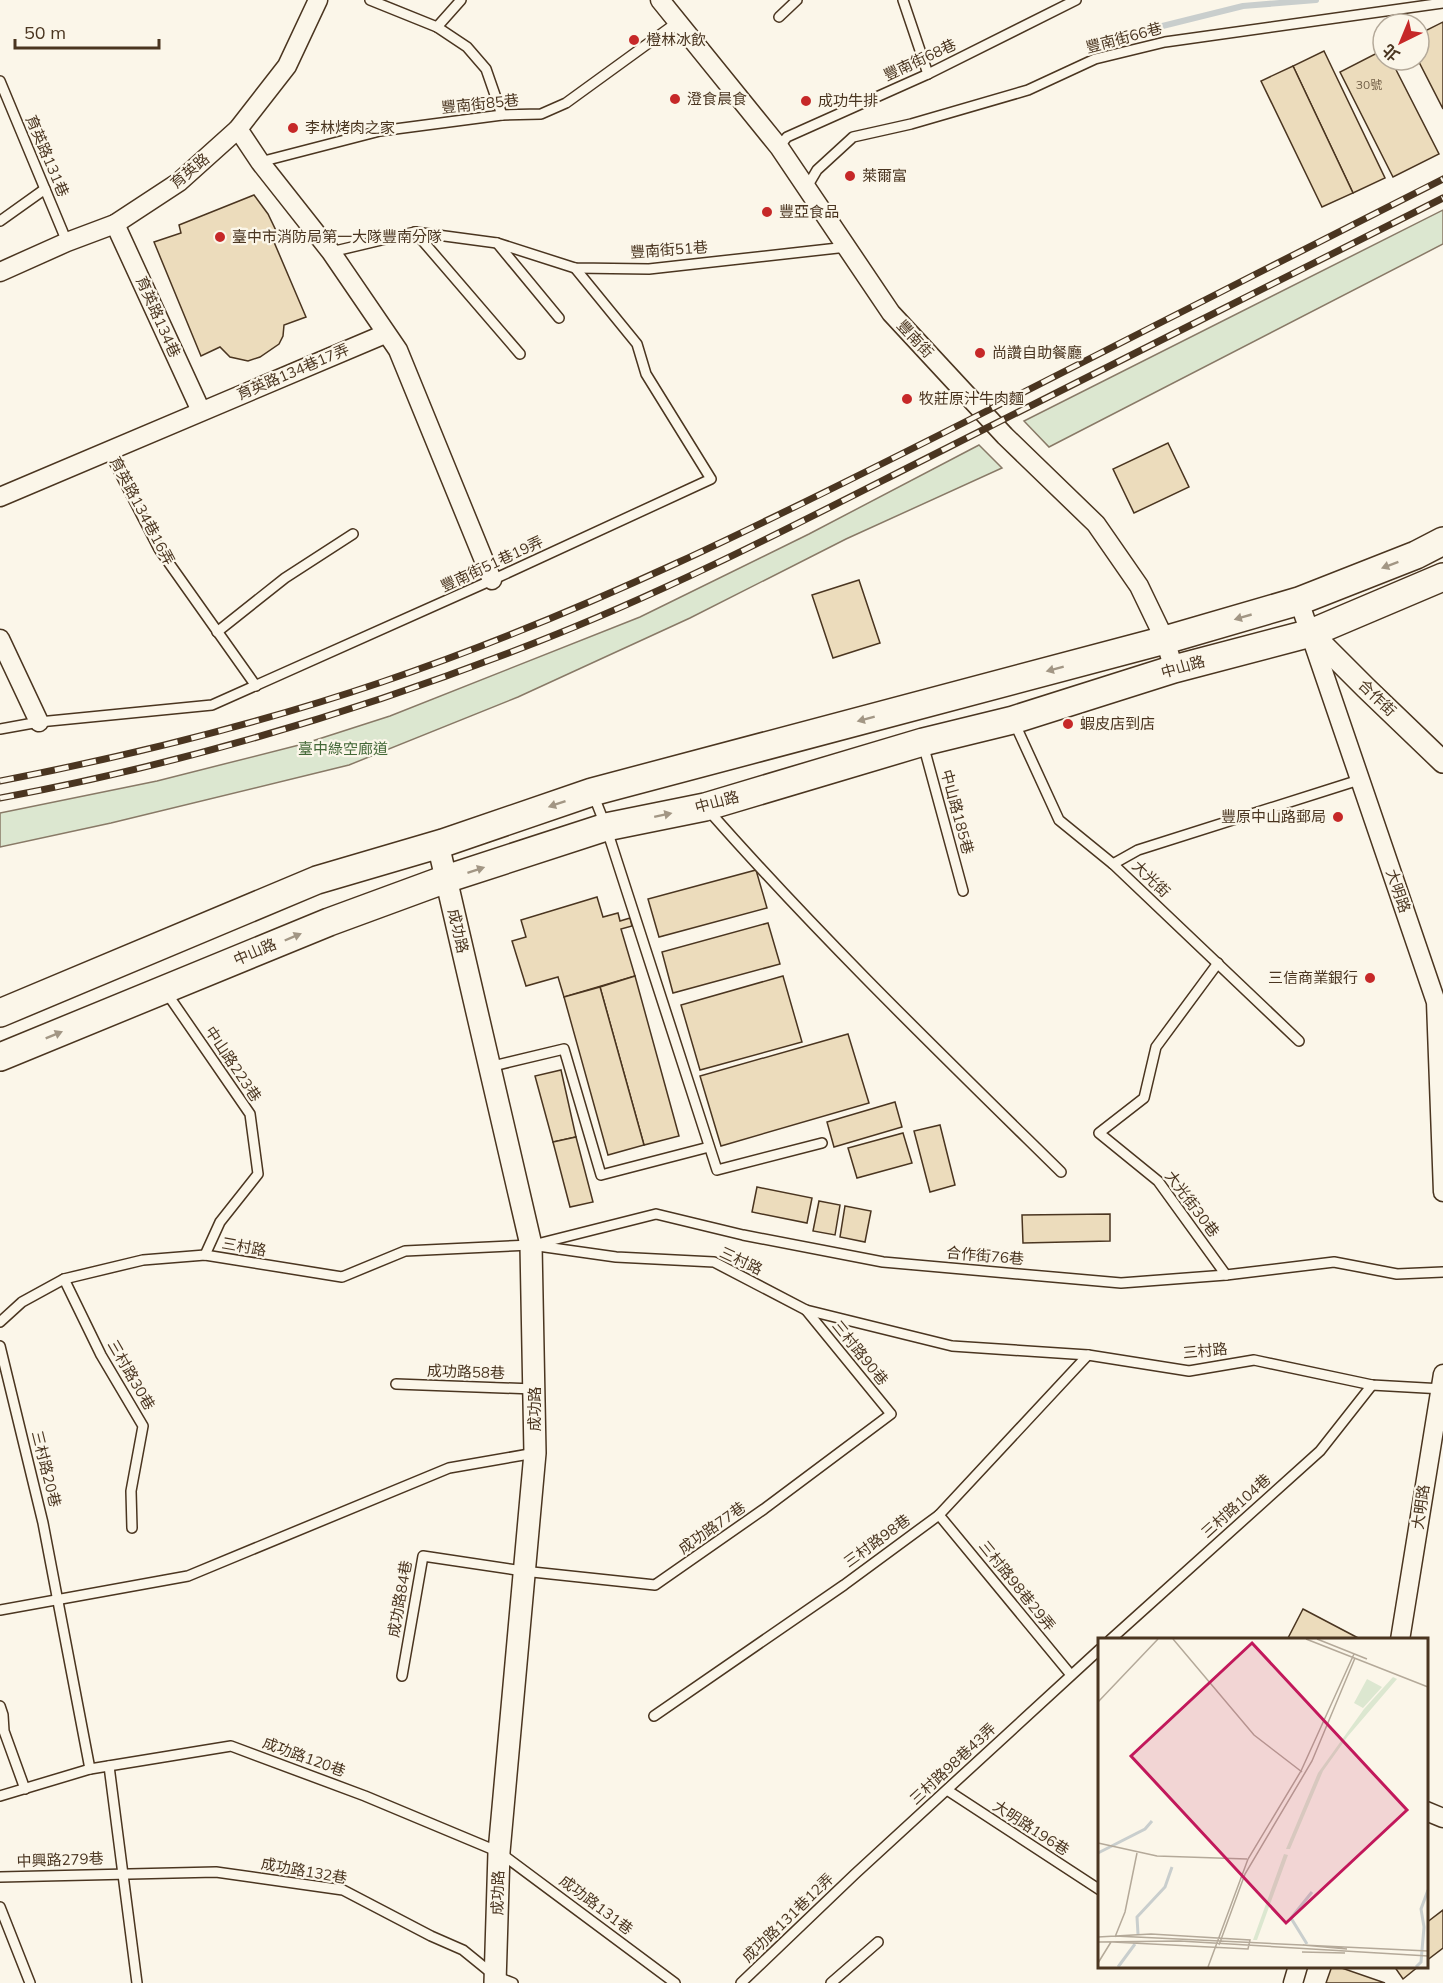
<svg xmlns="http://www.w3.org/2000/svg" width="1443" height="1983" font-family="Mulish,'Noto Sans TC',sans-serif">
	<rect width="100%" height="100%" fill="#fbf6e9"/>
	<!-- green -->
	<g fill="#dce7d0" stroke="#887966" stroke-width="1.5">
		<polygon points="1443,210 1443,244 1049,447 1024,421"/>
		<polygon points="979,445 1002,468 846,539 690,618 518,697 349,765 111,823 0,847 0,813 157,781 303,744 390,716 640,617 809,534"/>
	</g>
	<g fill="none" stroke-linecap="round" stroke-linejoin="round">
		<!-- stream -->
		<polyline stroke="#c9cecd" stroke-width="6" points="1094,43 1243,6 1316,0"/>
	</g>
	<!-- building -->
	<g fill="#ecdcbc" stroke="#4a3520" stroke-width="1.5">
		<polygon points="1443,22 1443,109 1418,60 1419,34"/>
		<polygon points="1383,50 1383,60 1391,60 1439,154 1393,177 1340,72"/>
		<polygon points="1324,51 1385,178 1353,193 1293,66"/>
		<polygon points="1293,66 1353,193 1322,207 1261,81"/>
		<polygon points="254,195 268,214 280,239 274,242 306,317 284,325 283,336 279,344 260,357 248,361 230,357 220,347 201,356 154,242 181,233 179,225"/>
		<polygon points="1168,443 1189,487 1134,513 1113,469"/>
		<polygon points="859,580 880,643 833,658 812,595"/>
		<polygon points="756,870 767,908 659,937 648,899"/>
		<polygon points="597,897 603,917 618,913 620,921 630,918 632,926 621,929 635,976 564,997 558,977 526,986 512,941 526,937 521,920"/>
		<polygon points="768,923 780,964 673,993 662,952"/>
		<polygon points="635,976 679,1136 644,1145 600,987"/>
		<polygon points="783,976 802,1042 700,1070 681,1005"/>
		<polygon points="600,987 644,1145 608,1155 564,997"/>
		<polygon points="848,1034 869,1103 721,1146 700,1076"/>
		<polygon points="561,1070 576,1137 553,1142 535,1076"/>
		<polygon points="895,1102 902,1127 834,1147 827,1122"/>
		<polygon points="940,1125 955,1185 930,1192 914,1131"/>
		<polygon points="903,1133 912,1163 857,1178 848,1148"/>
		<polygon points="576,1137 593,1202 570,1207 553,1142"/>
		<polygon points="757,1187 812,1198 807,1223 752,1212"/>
		<polygon points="819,1201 840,1205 835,1235 813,1231"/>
		<polygon points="845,1206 871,1211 865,1242 840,1237"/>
		<polygon points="1110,1214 1110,1241 1023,1243 1022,1215"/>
		<polygon points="1303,1609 1362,1640 1287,1640"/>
		<polygon points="1443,1910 1443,1948 1426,1961 1426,1923"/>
		<polygon points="1332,1966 1336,1966 1385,1983 1326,1983"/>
		<polygon points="1394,1966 1419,1966 1403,1979"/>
	</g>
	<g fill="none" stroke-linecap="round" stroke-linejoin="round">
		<!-- service casing -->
		<g stroke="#4a3520" stroke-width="12">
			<g id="service">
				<polyline points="370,0 437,27 461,0"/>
				<polyline points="903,0 928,74"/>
				<polyline points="779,17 797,0"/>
				<polyline points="437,27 467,47 486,69 502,115"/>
				<polyline points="0,81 67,242"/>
				<polyline points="779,147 787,137 928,74 1076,0"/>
				<polyline points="260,162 380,131 502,115 541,114 566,103 679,21"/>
				<polyline points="807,187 817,170 853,137 911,124 1028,90 1095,59 1165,42 1443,3"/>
				<polyline points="0,221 45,189"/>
				<polyline points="415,232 520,354"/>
				<polyline points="497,243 559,318"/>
				<polyline points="331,252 415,232 497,243 575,268 649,269 847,247"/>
				<polyline points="108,450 159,549 256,686"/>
				<polyline points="217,632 285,578 353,534"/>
				<polyline points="1014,722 1059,820 1113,864 1299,1041"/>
				<polyline points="0,729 39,722 212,705 492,580 711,479 646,374 637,344 575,268"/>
				<polyline points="923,744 963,891"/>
				<polyline points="593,794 606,827 717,1170 822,1143"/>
				<path d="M709,811C820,937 941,1054 1061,1172"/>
				<polyline points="1113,864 1138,850 1359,780"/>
				<polyline points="1218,963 1156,1047 1144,1098 1099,1133 1158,1181 1226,1275"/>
				<polyline points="166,992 250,1114 258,1174 220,1222 205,1255"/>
				<polyline points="489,1067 564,1049 601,1175 709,1147"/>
				<polyline points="537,1244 656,1214 743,1235 883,1262 1121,1283 1226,1275 1334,1262 1397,1274 1443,1272"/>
				<polyline points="64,1279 101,1355 143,1426 131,1491 132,1528"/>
				<polyline points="0,1322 22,1302 64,1279 143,1260 205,1255 342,1277 405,1251 531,1245 616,1257 714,1262 806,1310 952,1346 1088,1355 1189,1371 1254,1360 1372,1385 1443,1389"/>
				<polyline points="0,1346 43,1523 90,1769"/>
				<polyline points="396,1384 534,1389"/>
				<polyline points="939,1515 1071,1675"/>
				<polyline points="0,1610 188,1576 449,1468 535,1453"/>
				<polyline points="1110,1640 1320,1451 1372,1385"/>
				<polyline points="402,1676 423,1556 523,1571 655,1585 764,1509 891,1414 806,1310"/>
				<polyline points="0,1706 3,1715 4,1731 25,1789"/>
				<polyline points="654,1716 844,1585 939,1515 1088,1355"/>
				<polyline points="109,1766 137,1983"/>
				<polyline points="947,1790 1100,1890"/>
				<polyline points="0,1796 90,1769 231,1746 365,1796 499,1852 675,1983"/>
				<polyline points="0,1877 216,1872 343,1890 431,1936 463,1950 495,1976 513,1983"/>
				<polyline points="0,1907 30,1983"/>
				<polyline points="741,1983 855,1874 1100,1649"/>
				<polyline points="831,1983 878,1942"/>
			</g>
		</g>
		<!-- minor casing -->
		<g stroke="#4a3520" stroke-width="21">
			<g id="minor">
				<polyline points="660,0 779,147 891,313 1005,436 1096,524 1139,586 1165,640 1174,669"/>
				<polyline points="238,129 260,162 331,252 398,350 492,580"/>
				<polyline points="115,224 201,411"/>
				<polyline points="0,272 67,242 115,224 179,182 238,129 287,66 318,0"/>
				<polyline points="0,497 385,334"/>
				<polyline points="1299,601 1436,1002 1443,1192"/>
				<polyline points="0,639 39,722"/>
				<polyline points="1400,1640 1443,1374"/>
				<polyline points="1426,1811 1443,1818"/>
				<polyline points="1293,1983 1298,1966"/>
			</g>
		</g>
		<!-- tertiary casing -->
		<g stroke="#4a3520" stroke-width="24">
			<g id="tertiary">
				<polyline points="1311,633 1366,688 1443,762"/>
				<polyline points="438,844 531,1245 535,1453 499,1852 495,1983"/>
			</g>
		</g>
		<!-- primary casing -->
		<g stroke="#4a3520" stroke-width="30">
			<g id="primary">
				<polyline points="0,1013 317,880 443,843 592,792 1165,640 1299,601 1416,555 1443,541"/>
				<polyline points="0,1057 329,922 446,879 606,827 705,807 923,742 1013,720 1174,669 1311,633 1443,577"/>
			</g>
		</g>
		<!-- service -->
		<use href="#service" stroke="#fbf6e9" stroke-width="9"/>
		<!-- minor -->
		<use href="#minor" stroke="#fbf6e9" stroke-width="18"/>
		<!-- tertiary -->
		<use href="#tertiary" stroke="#fbf6e9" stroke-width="21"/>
		<!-- primary -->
		<use href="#primary" stroke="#fbf6e9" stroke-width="27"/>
		<!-- rail casing -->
		<g stroke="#4a3520" stroke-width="7">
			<g id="rail">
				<path d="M0,781C129,756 258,724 382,682C584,614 775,518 965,422C1124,341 1284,260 1443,179"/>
				<path d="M0,798C184,764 363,710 537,642C676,588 810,517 943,450C1110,366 1276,282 1443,198"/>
			</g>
		</g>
		<!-- rail -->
		<use href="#rail" stroke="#fbf6e9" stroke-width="4.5" stroke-dasharray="14" stroke-linecap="butt"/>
	</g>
	<!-- one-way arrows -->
	<defs><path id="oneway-solid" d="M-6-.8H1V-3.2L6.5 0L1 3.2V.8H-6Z" transform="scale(1.5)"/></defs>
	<g fill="#a29684">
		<use href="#oneway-solid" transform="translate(1390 565) rotate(159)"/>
		<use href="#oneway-solid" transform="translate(1243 617) rotate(164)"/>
		<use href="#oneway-solid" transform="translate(1055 669) rotate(165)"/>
		<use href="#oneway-solid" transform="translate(866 719) rotate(165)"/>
		<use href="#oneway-solid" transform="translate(557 804) rotate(161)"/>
		<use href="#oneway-solid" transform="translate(663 815) rotate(-12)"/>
		<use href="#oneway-solid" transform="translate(476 870) rotate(-18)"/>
		<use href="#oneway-solid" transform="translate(293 937) rotate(-23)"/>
		<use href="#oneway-solid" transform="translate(54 1035) rotate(-22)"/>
	</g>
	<!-- markers -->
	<g fill="#c62828" stroke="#fbf6e9" stroke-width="2">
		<circle cx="634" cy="40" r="6"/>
		<circle cx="675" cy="99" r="6"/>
		<circle cx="806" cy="101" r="6"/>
		<circle cx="293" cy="128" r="6"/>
		<circle cx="850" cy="176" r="6"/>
		<circle cx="767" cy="212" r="6"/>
		<circle cx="220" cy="237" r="6"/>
		<circle cx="980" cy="353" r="6"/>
		<circle cx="907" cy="399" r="6"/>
		<circle cx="1068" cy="724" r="6"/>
		<circle cx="1338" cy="817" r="6"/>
		<circle cx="1370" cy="978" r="6"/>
	</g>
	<g text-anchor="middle" stroke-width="4.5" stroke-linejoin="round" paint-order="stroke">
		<!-- number labels -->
		<g font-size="12" fill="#725f47">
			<text x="1369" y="89">30號</text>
		</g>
		<!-- street labels -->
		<g font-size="15" fill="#4a3520" stroke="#fbf6e9">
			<text transform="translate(1124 38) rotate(-15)" y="5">豐南街66巷</text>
			<text transform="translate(920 60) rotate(-25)" y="5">豐南街68巷</text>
			<text transform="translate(480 104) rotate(-6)" y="5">豐南街85巷</text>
			<text transform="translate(47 156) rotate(67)" y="5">育英路131巷</text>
			<text transform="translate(190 171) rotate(-40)" y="5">育英路</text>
			<text transform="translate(669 250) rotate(-4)" y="5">豐南街51巷</text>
			<text transform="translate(158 317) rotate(66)" y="5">育英路134巷</text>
			<text transform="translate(915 339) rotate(47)" y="5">豐南街</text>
			<text transform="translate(293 372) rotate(-23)" y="5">育英路134巷17弄</text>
			<text transform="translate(142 511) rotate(62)" y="5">育英路134巷16弄</text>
			<text transform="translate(492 564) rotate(-25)" y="5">豐南街51巷19弄</text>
			<text transform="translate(1183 667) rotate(-16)" y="5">中山路</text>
			<text transform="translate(1377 698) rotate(44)" y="5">合作街</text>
			<text transform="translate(717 802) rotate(-15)" y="5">中山路</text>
			<text transform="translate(957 812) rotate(75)" y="5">中山路185巷</text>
			<text transform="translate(1151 879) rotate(44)" y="5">大光街</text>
			<text transform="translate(1398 891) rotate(71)" y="5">大明路</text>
			<text transform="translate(458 931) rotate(77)" y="5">成功路</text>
			<text transform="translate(255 952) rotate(-23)" y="5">中山路</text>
			<text transform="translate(233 1064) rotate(56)" y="5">中山路223巷</text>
			<text transform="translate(1192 1204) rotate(53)" y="5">大光街30巷</text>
			<text transform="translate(244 1247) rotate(10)" y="5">三村路</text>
			<text transform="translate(985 1256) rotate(5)" y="5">合作街76巷</text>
			<text transform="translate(741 1261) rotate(25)" y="5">三村路</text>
			<text transform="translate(1205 1351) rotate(-6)" y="5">三村路</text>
			<text transform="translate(860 1353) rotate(51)" y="5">三村路90巷</text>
			<text transform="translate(466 1372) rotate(2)" y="5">成功路58巷</text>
			<text transform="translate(131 1375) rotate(60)" y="5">三村路30巷</text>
			<text transform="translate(535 1409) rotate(-90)" y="5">成功路</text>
			<text transform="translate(46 1469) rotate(76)" y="5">三村路20巷</text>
			<text transform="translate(1236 1506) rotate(-42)" y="5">三村路104巷</text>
			<text transform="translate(1421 1507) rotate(-82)" y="5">大明路</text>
			<text transform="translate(712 1528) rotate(-35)" y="5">成功路77巷</text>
			<text transform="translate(877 1541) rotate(-36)" y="5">三村路98巷</text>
			<text transform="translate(1017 1586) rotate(51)" y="5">三村路98巷29弄</text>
			<text transform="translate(400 1599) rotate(-80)" y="5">成功路84巷</text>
			<text transform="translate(304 1757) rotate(20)" y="5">成功路120巷</text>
			<text transform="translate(953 1764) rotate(-43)" y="5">三村路98巷43弄</text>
			<text transform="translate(1031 1828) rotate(33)" y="5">大明路196巷</text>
			<text transform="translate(60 1860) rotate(-2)" y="5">中興路279巷</text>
			<text transform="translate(304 1871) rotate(10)" y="5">成功路132巷</text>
			<text transform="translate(498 1893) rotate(-89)" y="5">成功路</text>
			<text transform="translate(596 1905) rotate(37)" y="5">成功路131巷</text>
			<text transform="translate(788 1918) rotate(-44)" y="5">成功路131巷12弄</text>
		</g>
		<!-- poi labels -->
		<g font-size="15" fill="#4a3520" stroke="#fbf6e9" text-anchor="start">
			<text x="646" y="45">橙林冰飲</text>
			<text x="687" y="104">澄食晨食</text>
			<text x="818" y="106">成功牛排</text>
			<text x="305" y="133">李林烤肉之家</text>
			<text x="862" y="181">萊爾富</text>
			<text x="779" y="217">豐亞食品</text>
			<text x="232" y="242">臺中市消防局第一大隊豐南分隊</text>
			<text x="992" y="358">尚讚自助餐廳</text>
			<text x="919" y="404">牧莊原汁牛肉麵</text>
			<text x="1080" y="729">蝦皮店到店</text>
			<text x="1326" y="822" text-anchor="end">豐原中山路郵局</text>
			<text x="1358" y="983" text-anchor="end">三信商業銀行</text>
		</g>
		<!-- park labels -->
		<g font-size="15" fill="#436837" stroke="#fbf6e9">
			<text x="343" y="754">臺中綠空廊道</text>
		</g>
	</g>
	<!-- overview -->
	<g transform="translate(1098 1638)">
		<rect width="330" height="330" fill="#fbf6e9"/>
		<path d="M295,39L299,41L250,98L225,133L192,211H188L220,135L266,71ZM269,41L284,49L265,70L256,65ZM186,216L190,217L159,302H155Z" fill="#dce7d0"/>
		<path fill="none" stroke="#c9cecd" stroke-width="3" d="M0,215L47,191L54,183M40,296L39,279L67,249L74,229M209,306L193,280L214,254M20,329L37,306M318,329L323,324L326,289L323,271L330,252"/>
		<path fill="none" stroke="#b4a999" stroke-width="1.5" d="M75,1L156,97L204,134M208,1L330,49M219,1L269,21M0,64L60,1M0,205L59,218L149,221M17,298L330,313M0,299L53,296L152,302L150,311L15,304M17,299L27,274L39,215M0,304L82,303L330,318M121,307L147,236L214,123L257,20M205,307L249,311M204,314L247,315M0,325L13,304M110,329L150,221L203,133L256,16"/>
		<path fill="#c2185b" fill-opacity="0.15" stroke="#c2185b" stroke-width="3" d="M154,5L309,172L188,285L33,118Z"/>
		<rect width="330" height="330" fill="none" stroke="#4a3520" stroke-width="3"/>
	</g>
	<!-- north arrow -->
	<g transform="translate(1401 42) rotate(223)"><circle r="28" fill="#fbf6e9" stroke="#b4a999" stroke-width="1.5"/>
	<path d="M0-4.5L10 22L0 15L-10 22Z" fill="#c62828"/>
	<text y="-9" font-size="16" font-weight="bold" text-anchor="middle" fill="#4a3520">北</text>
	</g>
	<!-- scale -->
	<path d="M15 39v9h144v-9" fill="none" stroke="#4a3520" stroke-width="3"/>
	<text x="24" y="39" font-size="18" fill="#4a3520" stroke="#fbf6e9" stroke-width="4.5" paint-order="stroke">50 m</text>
</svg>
